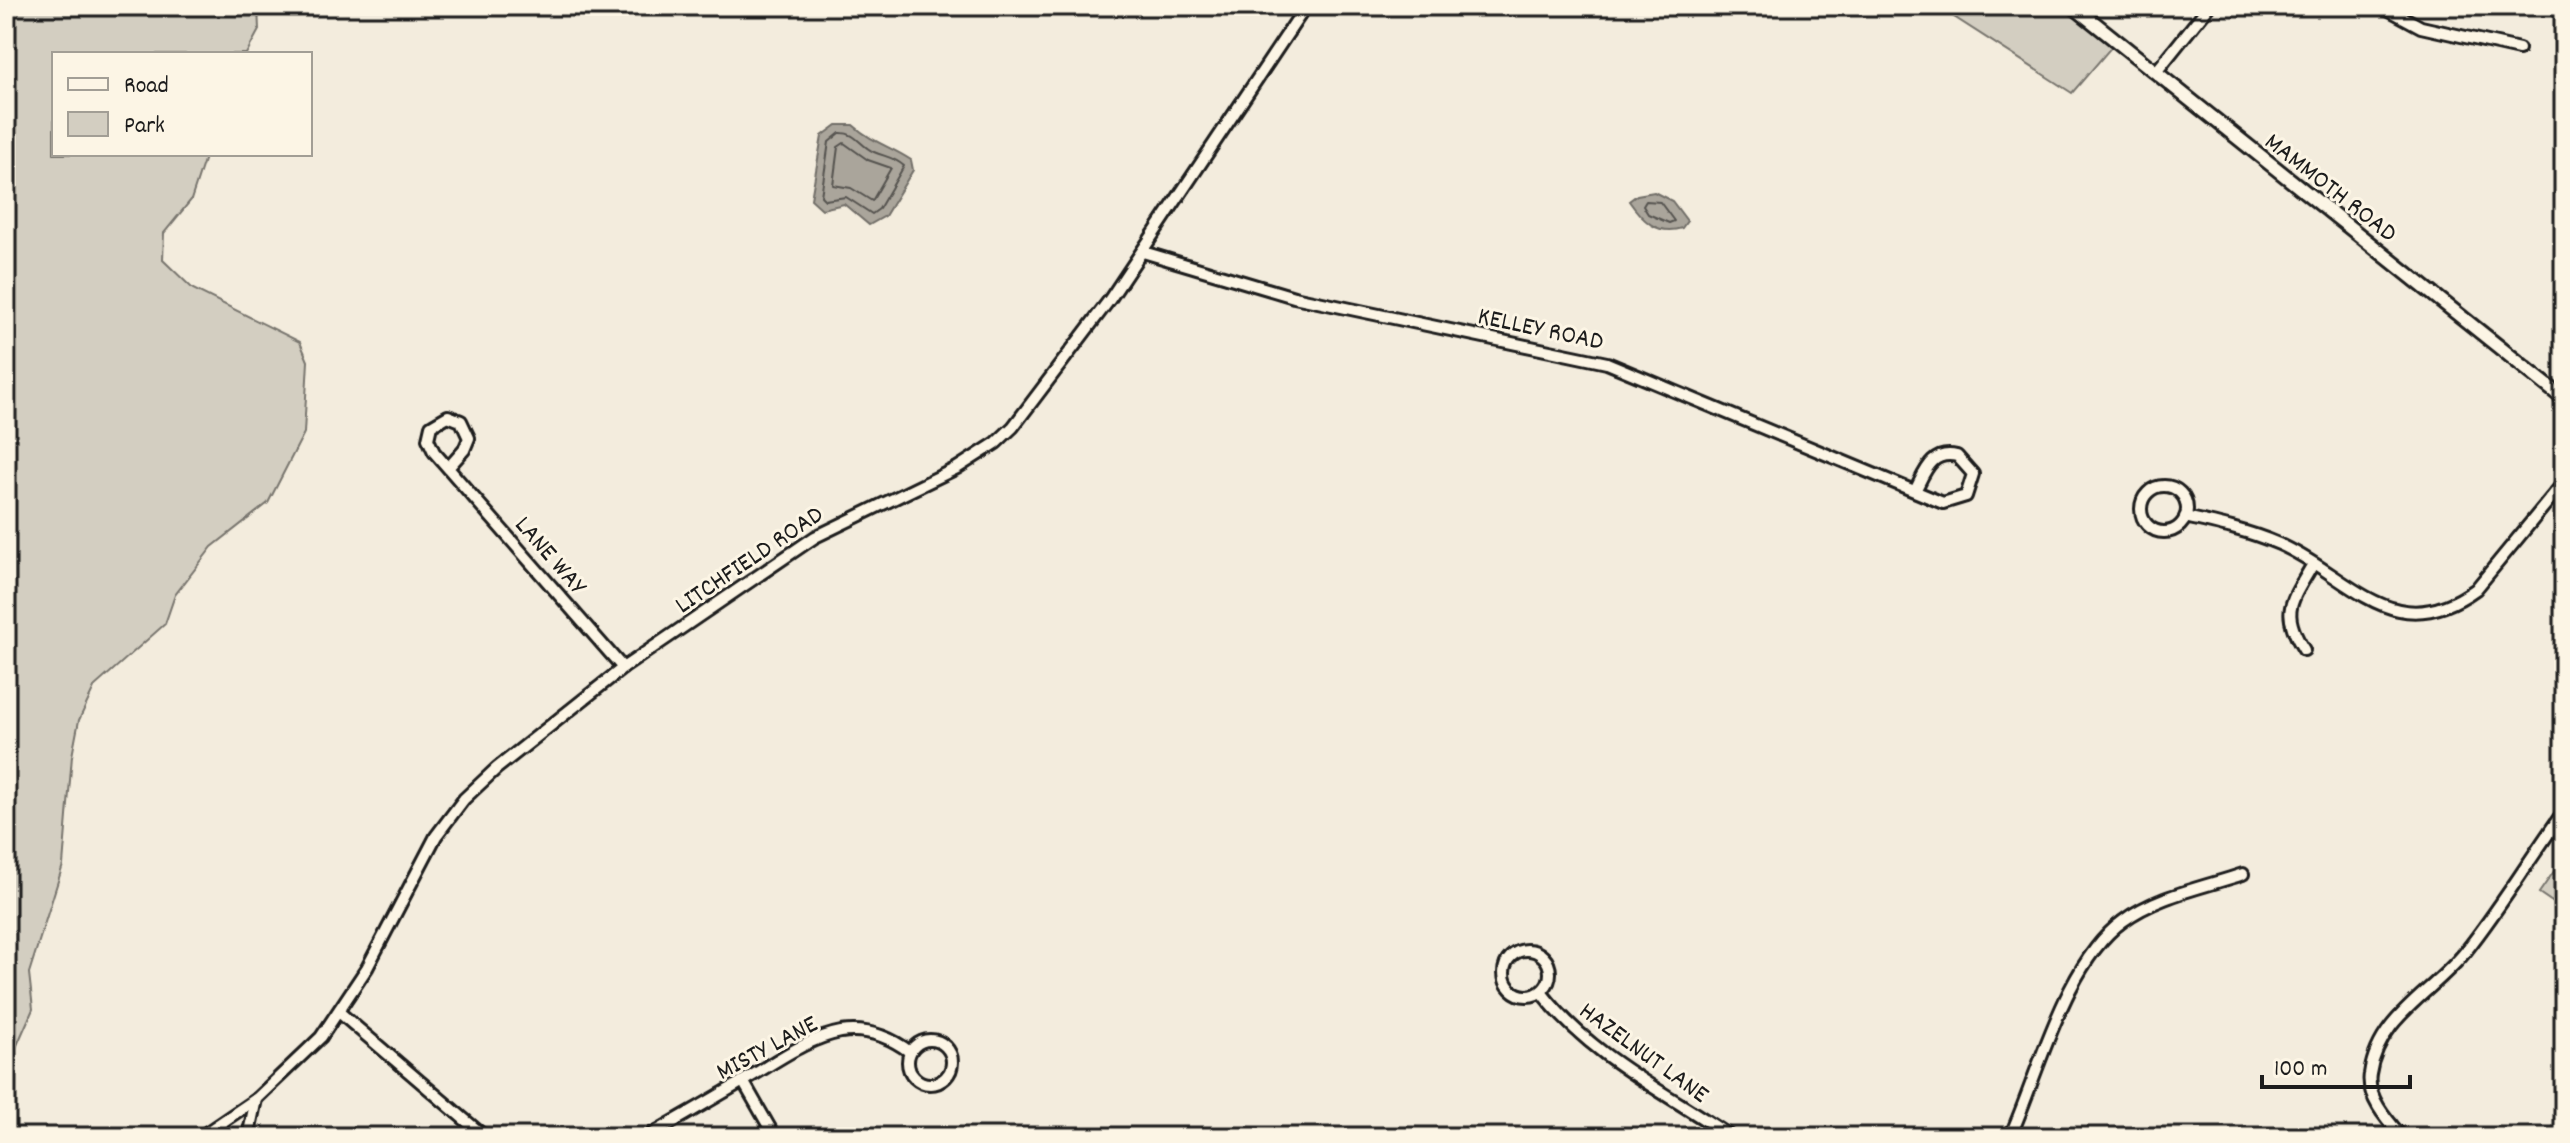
<svg xmlns="http://www.w3.org/2000/svg" width="2570" height="1143" font-family="Dekko,sans-serif">
	<rect width="100%" height="100%" fill="#f3ecdd"/>
	<filter id="ink" filterUnits="userSpaceOnUse"><feTurbulence type="fractalNoise" baseFrequency=".0125" numOctaves="2"/><feDisplacementMap in="SourceGraphic" scale="16" xChannelSelector="R" yChannelSelector="G"/><feConvolveMatrix kernelMatrix="1 2 1 2 8 2 1 2 1" color-interpolation-filters="sRGB"/></filter>
	<g filter="url(#ink)">
		<!-- green -->
		<g fill="#d3cec1" stroke="#78756e" stroke-width="2">
			<polygon points="6,6 258,6 259,30 246,54 54,54 54,154 206,154 191,200 164,233 163,260 193,289 300,342 308,361 304,433 268,503 212,547 175,595 165,624 95,686 79,720 72,756 63,865 29,973 33,1009 14,1052 15,1082 7,1137"/>
			<polygon points="1937,6 2066,6 2114,44 2072,93"/>
			<polygon points="2564,857 2564,910 2539,893"/>
		</g>
		<!-- water -->
		<g fill="#aaa59b" stroke="#716e68" stroke-width="2">
			<path d="M837,125H853C873,143 890,146 911,160L913,170L885,216L869,225L844,204L822,209L811,199L822,136Z"/>
			<path d="M1654,192L1672,201L1687,221L1682,228C1657,236 1642,220 1629,201L1637,195Z"/>
		</g>
		<g fill="none" stroke-linecap="round" stroke-linejoin="round">
			<!-- shore -->
			<g stroke="#55534f" stroke-width="2">
				<path d="M840,133C856,132 860,146 874,152C886,157 894,157 904,166L879,209L872,214L846,197L825,200L821,196L829,142Z"/>
				<polygon points="844,143 868,160 891,168 872,201 851,188 833,185 838,147"/>
				<polygon points="1646,201 1660,202 1674,221 1669,223 1648,214 1643,206"/>
			</g>
			<!-- minor casing -->
			<g stroke="#1c1c1c" stroke-width="16">
				<g id="minor">
					<polyline points="2382,6 2421,27 2519,49"/>
					<polyline points="2156,72 2209,6"/>
					<path d="M1143,252L1294,297L1607,363L1943,503L1966,496L1973,474L1957,456C1931,450 1925,472 1915,491"/>
					<polyline points="448,468 464,450 469,438 461,421 448,416 431,426 428,439 434,452 623,668"/>
					<circle cx="2164" cy="509" r="23"/>
					<path d="M2185,517C2217,524 2249,531 2279,544C2350,575 2393,649 2476,589L2564,482"/>
					<path d="M2304,650C2279,611 2292,601 2313,564"/>
					<circle cx="1527" cy="973" r="23"/>
					<path d="M1541,992C1591,1057 1664,1091 1731,1137"/>
					<polyline points="340,1013 485,1137"/>
					<circle cx="930" cy="1062" r="22"/>
					<polyline points="743,1081 775,1137"/>
					<polyline points="200,1137 256,1099 321,1037 367,968 436,836 464,799 497,768 623,668 815,537 957,468 996,443 1013,427 1110,299 1306,6"/>
					<polyline points="248,1137 256,1099"/>
					<path d="M647,1137C681,1117 715,1098 748,1078C777,1061 808,1038 841,1032C867,1028 890,1037 910,1052"/>
					<path d="M2010,1137C2039,1073 2065,963 2123,921C2156,896 2205,887 2243,874"/>
					<path d="M2402,1137C2388,1121 2366,1097 2370,1074C2378,1017 2433,993 2466,951C2501,907 2531,857 2564,811"/>
				</g>
			</g>
			<!-- major casing -->
			<g stroke="#1c1c1c" stroke-width="18">
				<polyline id="major" points="2073,6 2564,399"/>
			</g>
			<!-- minor -->
			<use href="#minor" stroke="#fcf5e5" stroke-width="10"/>
			<!-- major -->
			<use href="#major" stroke="#fcf5e5" stroke-width="12"/>
		</g>
	</g>
	<g text-anchor="middle" stroke-width="6" stroke-linejoin="round" paint-order="stroke">
		<!-- street labels -->
		<g font-size="26" fill="#1c1c1c" stroke="#fcf5e5">
			<text transform="translate(2332 186) rotate(38)" y="9">MAMMOTH ROAD</text>
			<text transform="translate(1541 327) rotate(12)" y="9">KELLEY ROAD</text>
			<text transform="translate(552 554) rotate(49)" y="9">LANE WAY</text>
			<text transform="translate(748 558) rotate(-34)" y="9">LITCHFIELD ROAD</text>
			<text transform="translate(766 1046) rotate(-28)" y="9">MISTY LANE</text>
			<text transform="translate(1645 1051) rotate(36)" y="9">HAZELNUT LANE</text>
		</g>
	</g>
	<!-- margin -->
	<rect width="2570" height="1143" fill="none" stroke="#fcf5e5" stroke-width="32"/>
	<rect x="16" y="16" width="2538" height="1111" fill="none" stroke="#1c1c1c" stroke-width="3" filter="url(#ink)"/>
	<!-- legend -->
	<rect x="52" y="52" width="260" height="104" fill="#fcf5e5" stroke="#a29e95" stroke-width="2"/>
	<rect x="68" y="78" width="40" height="12" fill="#fcf5e5" stroke="#a29e95" stroke-width="2"/>
	<text x="124" y="92" font-size="24" fill="#1c1c1c">Road</text>
	<rect x="68" y="112" width="40" height="24" fill="#d3cec1" stroke="#a29e95" stroke-width="2"/>
	<text x="124" y="132" font-size="24" fill="#1c1c1c">Park</text>
	<!-- scale -->
	<path d="M2262 1075v12h148v-12" fill="none" stroke="#1c1c1c" stroke-width="4"/>
	<text x="2274" y="1075" font-size="24" fill="#1c1c1c" stroke="#fcf5e5" stroke-width="6" paint-order="stroke">100 m</text>
</svg>
